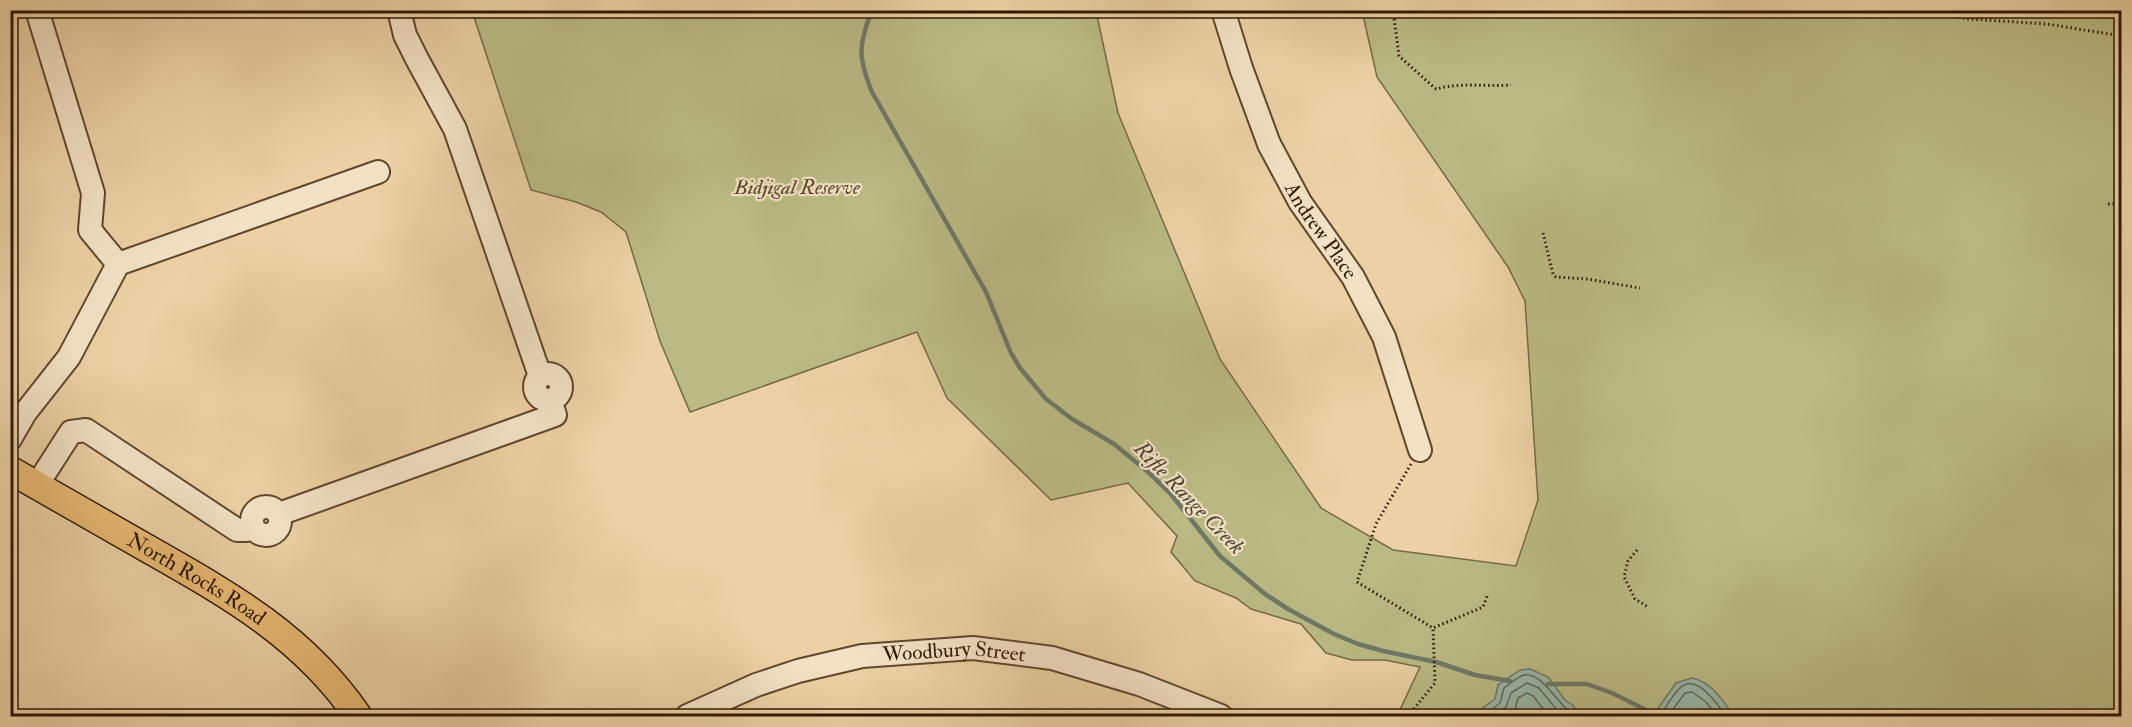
<svg xmlns="http://www.w3.org/2000/svg" width="2132" height="727" font-family="'IM FELL Double Pica',serif">
	<rect width="100%" height="100%" fill="#ebd1a5"/>
	<filter id="stains"><feTurbulence type="fractalNoise" baseFrequency=".00333" numOctaves="4"/><feColorMatrix values="0 0 0 0 .2 0 0 0 0 .09 0 0 0 0 .02 0 0 0 .5 -.17"/></filter>
	<radialGradient id="worn" r=".72"><stop offset=".6" stop-color="#630" stop-opacity="0"/><stop offset="1" stop-color="#630" stop-opacity=".3"/></radialGradient>
	<!-- green -->
	<polygon fill="#baba84" stroke="#766a44" stroke-width="1.5" points="472,11 1096,11 1118,113 1220,359 1321,508 1393,550 1516,566 1538,500 1525,301 1508,267 1377,77 1362,11 2121,11 2121,716 1397,716 1420,667 1385,660 1352,660 1326,653 1301,624 1251,609 1236,598 1195,581 1171,552 1177,536 1128,483 1051,500 947,398 917,332 690,412 660,341 626,232 601,212 576,202 531,190"/>
	<!-- water -->
	<g fill="#98b7a9" stroke="#6f7867" stroke-width="1.5">
		<polygon points="1530,669 1548,677 1565,700 1574,706 1576,716 1477,716 1477,712 1495,699 1498,685 1520,670"/>
		<path d="M1692,678C1712,682 1723,701 1734,716H1649L1654,714L1676,683Z"/>
	</g>
	<g fill="none" stroke-linecap="round" stroke-linejoin="round">
		<!-- shore -->
		<g stroke="#646856" stroke-width="1.5">
			<path d="M1483,716L1500,703L1504,688C1510,684 1517,677 1524,675C1541,672 1556,701 1568,710L1570,716"/>
			<polyline points="1493,716 1506,707 1511,693 1527,683 1539,688 1562,716"/>
			<polyline points="1509,716 1515,709 1518,698 1527,693 1533,696 1549,716"/>
			<path d="M1659,716C1666,708 1671,697 1679,689C1696,671 1718,705 1726,716"/>
			<polyline points="1668,716 1685,693 1692,692 1706,702 1717,716"/>
		</g>
		<!-- stream -->
		<g stroke="#6f7867" stroke-width="4.5">
			<path d="M872,10C858,46 858,57 872,92L986,292L1011,353L1020,368L1046,399L1072,419L1114,444L1148,472L1170,493L1220,556L1265,594L1288,609L1334,634L1358,644L1383,651L1436,662L1475,675L1510,681"/>
			<polyline points="1548,684 1587,684 1612,693 1658,716"/>
		</g>
		<!-- minor casing -->
		<g stroke="#60472c" stroke-width="26">
			<g id="minor">
				<polyline points="37,10 93,193 90,230 118,264"/>
				<polyline points="399,10 405,35 417,59 455,129 540,376"/>
				<path id="s1" d="M1223,10L1241,68L1269,144L1300,202L1353,277L1384,337L1420,450"/>
				<circle cx="548" cy="387" r="13"/>
				<polyline points="10,439 25,413 69,357 118,264 378,172"/>
				<polyline points="37,485 71,432 86,430 237,530 247,530 253,527"/>
				<circle cx="266" cy="521" r="14"/>
				<polyline points="279,514 555,415 550,400"/>
				<path id="s2" d="M687,716L756,685L798,671L862,656L973,648L1052,658L1139,684L1221,716"/>
			</g>
		</g>
		<!-- major casing -->
		<g stroke="#311904" stroke-width="30">
			<g id="major">
				<path id="s3" d="M10,470C57,497 103,523 150,550C231,596 304,637 358,716"/>
			</g>
		</g>
		<!-- path -->
		<g stroke="#311904" stroke-width="3" stroke-dasharray="1.5 3" stroke-linecap="butt">
			<path d="M1393,10L1399,56L1436,89C1461,82 1485,87 1511,85"/>
			<polyline points="1923,11 1969,19 2047,24 2122,36"/>
			<polyline points="2108,204 2122,203"/>
			<polyline points="1543,233 1553,274 1556,277 1587,279 1640,288"/>
			<polyline points="1411,464 1376,524 1357,582 1433,628 1483,607 1488,594"/>
			<polyline points="1637,550 1628,561 1624,577 1635,599 1648,607"/>
			<polyline points="1408,716 1435,683 1433,628"/>
		</g>
		<!-- minor -->
		<use href="#minor" stroke="#f2e1c4" stroke-width="22"/>
		<!-- major -->
		<use href="#major" stroke="#e6b872" stroke-width="27"/>
	</g>
	<g text-anchor="middle" stroke-width="4.5" stroke-linejoin="round" paint-order="stroke">
		<!-- park labels -->
		<g font-size="21" font-style="italic" fill="#5a492a" stroke="#f2e1c4">
			<text x="797" y="194">Bidjigal Reserve</text>
		</g>
		<!-- street labels -->
		<g font-size="21" fill="#311904" stroke="#f2e1c4">
			<text dy="7" stroke="none"><textPath href="#s1" startOffset="243">Andrew Place</textPath></text>
			<text dy="7" stroke="none"><textPath href="#s3" startOffset="216">North Rocks Road</textPath></text>
			<text dy="7" stroke="none"><textPath href="#s2" startOffset="278">Woodbury Street</textPath></text>
		</g>
		<!-- water labels -->
		<g font-size="22" font-style="italic" fill="#504836" stroke="#f2e1c4">
			<text transform="translate(1190 497) rotate(46)" y="8">Rifle Range Creek</text>
		</g>
	</g>
	<!-- margin -->
	<rect width="2132" height="727" fill="none" stroke="#ebd1a5" stroke-width="36"/>
	<rect x="12" y="12" width="2108" height="703" fill="none" stroke="#311904" stroke-width="3"/>
	<rect x="18" y="18" width="2096" height="691" fill="none" stroke="#311904" stroke-width="1.5"/>
	<rect width="100%" height="100%" filter="url(#stains)"/>
	<rect width="100%" height="100%" fill="url(#worn)"/>
</svg>
